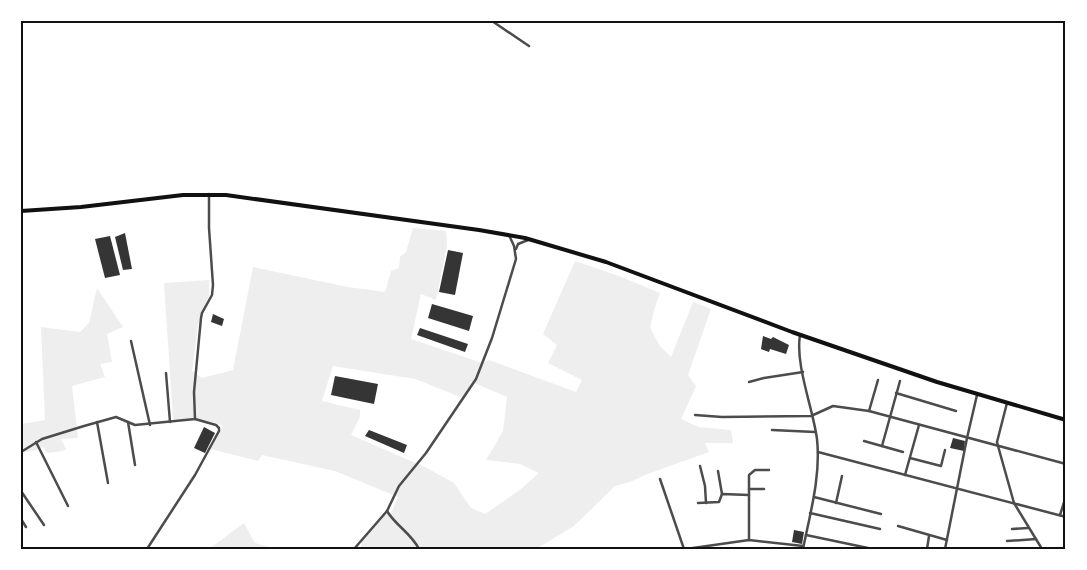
<svg xmlns="http://www.w3.org/2000/svg" width="1087" height="570" font-family="Arial,sans-serif">
	<rect width="100%" height="100%" fill="#fff"/>
	<!-- green -->
	<g fill="#eee" fill-rule="evenodd">
		<path d="M413,228L446,231L447,246L436,300L421,294L411,339L482,363L489,360L576,392L582,380L548,363L557,345L543,334L575,261L619,276L660,293L654,310L650,328L660,346L671,357L693,302L711,309L688,375L696,386L681,419L699,427L731,430L733,443H705L709,452L645,475L630,482L615,486L574,526L536,549H364L361,547L362,539L384,514L391,513L398,497L335,471L262,455L258,461L211,449L223,426L214,422L173,419L164,283L209,280V296L198,325L192,371L202,378L233,370L253,267L348,287L385,292L391,271L399,268L400,257L406,252ZM333,366L415,379L463,398L472,382L507,397L503,431L486,460L520,464L539,473L521,489L485,514L471,508L454,483L425,467L351,435L360,417V410L322,401Z"/>
		<polygon points="97,288 123,327 107,334 112,362 100,364 105,377 72,386 78,438 61,439 66,449 62,451 47,453 43,447 37,450 21,453 21,424 45,420 41,327 80,332 89,323"/>
		<polygon points="244,523 255,543 277,549 209,549"/>
	</g>
	<!-- building -->
	<g fill="#353535">
		<polygon points="125,233 132,269 123,270 115,237"/>
		<polygon points="110,236 120,275 105,278 95,239"/>
		<polygon points="448,250 463,253 455,295 439,292"/>
		<polygon points="432,304 473,316 469,331 428,318"/>
		<polygon points="213,314 224,319 222,326 211,322"/>
		<polygon points="420,328 468,344 465,352 417,335"/>
		<polygon points="763,336 771,339 773,337 789,345 786,354 770,349 769,352 761,349"/>
		<polygon points="335,376 378,384 374,404 331,395"/>
		<polygon points="204,427 215,433 205,453 194,448"/>
		<polygon points="369,430 407,445 404,453 365,436"/>
		<polygon points="953,438 965,441 964,451 950,448"/>
		<polygon points="794,530 804,532 802,544 792,542"/>
	</g>
	<g fill="none" stroke-linecap="round" stroke-linejoin="round">
		<!-- minor -->
		<g stroke="#4c4c4c" stroke-width="2.5">
			<polyline points="492,21 529,46"/>
			<polyline points="516,249 518,244 528,240"/>
			<path d="M800,335C795,365 813,408 817,439C821,476 810,514 803,549"/>
			<polyline points="131,341 150,425"/>
			<polyline points="166,373 170,422"/>
			<polyline points="749,382 764,378 803,372"/>
			<polyline points="896,393 956,411"/>
			<polyline points="1007,403 997,442 998,446 1014,503 1042,549"/>
			<polyline points="869,411 878,380"/>
			<polyline points="695,415 722,417 811,416 833,406 869,411 1066,464"/>
			<polyline points="97,422 108,483"/>
			<polyline points="128,422 135,465"/>
			<polyline points="772,430 815,432"/>
			<polyline points="864,441 903,452"/>
			<polyline points="36,442 68,506"/>
			<polyline points="882,446 900,381"/>
			<polyline points="21,452 42,439 84,426 116,417 135,425 195,419 194,392 201,318 202,313 212,295 213,285 209,228 209,194"/>
			<polyline points="818,452 1066,517"/>
			<polyline points="910,458 941,466 945,450"/>
			<polyline points="700,466 705,486 706,503"/>
			<polyline points="718,471 722,494"/>
			<polyline points="905,475 919,425"/>
			<polyline points="660,479 684,549"/>
			<polyline points="749,489 764,489"/>
			<polyline points="21,491 44,525"/>
			<polyline points="814,497 881,514"/>
			<polyline points="698,503 719,502 722,494 749,495"/>
			<polyline points="836,503 842,476"/>
			<path d="M387,511C396,526 411,533 419,549"/>
			<polyline points="810,513 880,529"/>
			<polyline points="1060,515 1066,496"/>
			<polyline points="21,519 26,527"/>
			<polyline points="898,526 947,540"/>
			<polyline points="1012,529 1028,528"/>
			<polyline points="806,535 868,548"/>
			<polyline points="749,540 749,475 755,470 769,470"/>
			<polyline points="1007,541 1036,539"/>
			<polyline points="147,549 195,475 219,431 219,428 216,425 195,419"/>
			<polyline points="354,549 387,511 399,486 426,453 476,379 492,338 516,259 514,246 509,235"/>
			<polyline points="686,549 749,540 803,546"/>
			<polyline points="927,549 929,536"/>
			<polyline points="945,549 967,438 977,395"/>
		</g>
		<!-- secondary -->
		<polyline stroke="#111" stroke-width="4" points="21,211 81,207 183,195 226,195 479,230 525,238 606,262 792,332 937,382 1066,420"/>
	</g>
	<!-- border -->
	<rect width="1087" height="570" fill="none" stroke="#ffffff" stroke-width="45"/>
	<rect x="22" y="22" width="1042" height="526" fill="none" stroke="#111" stroke-width="2"/>
</svg>
